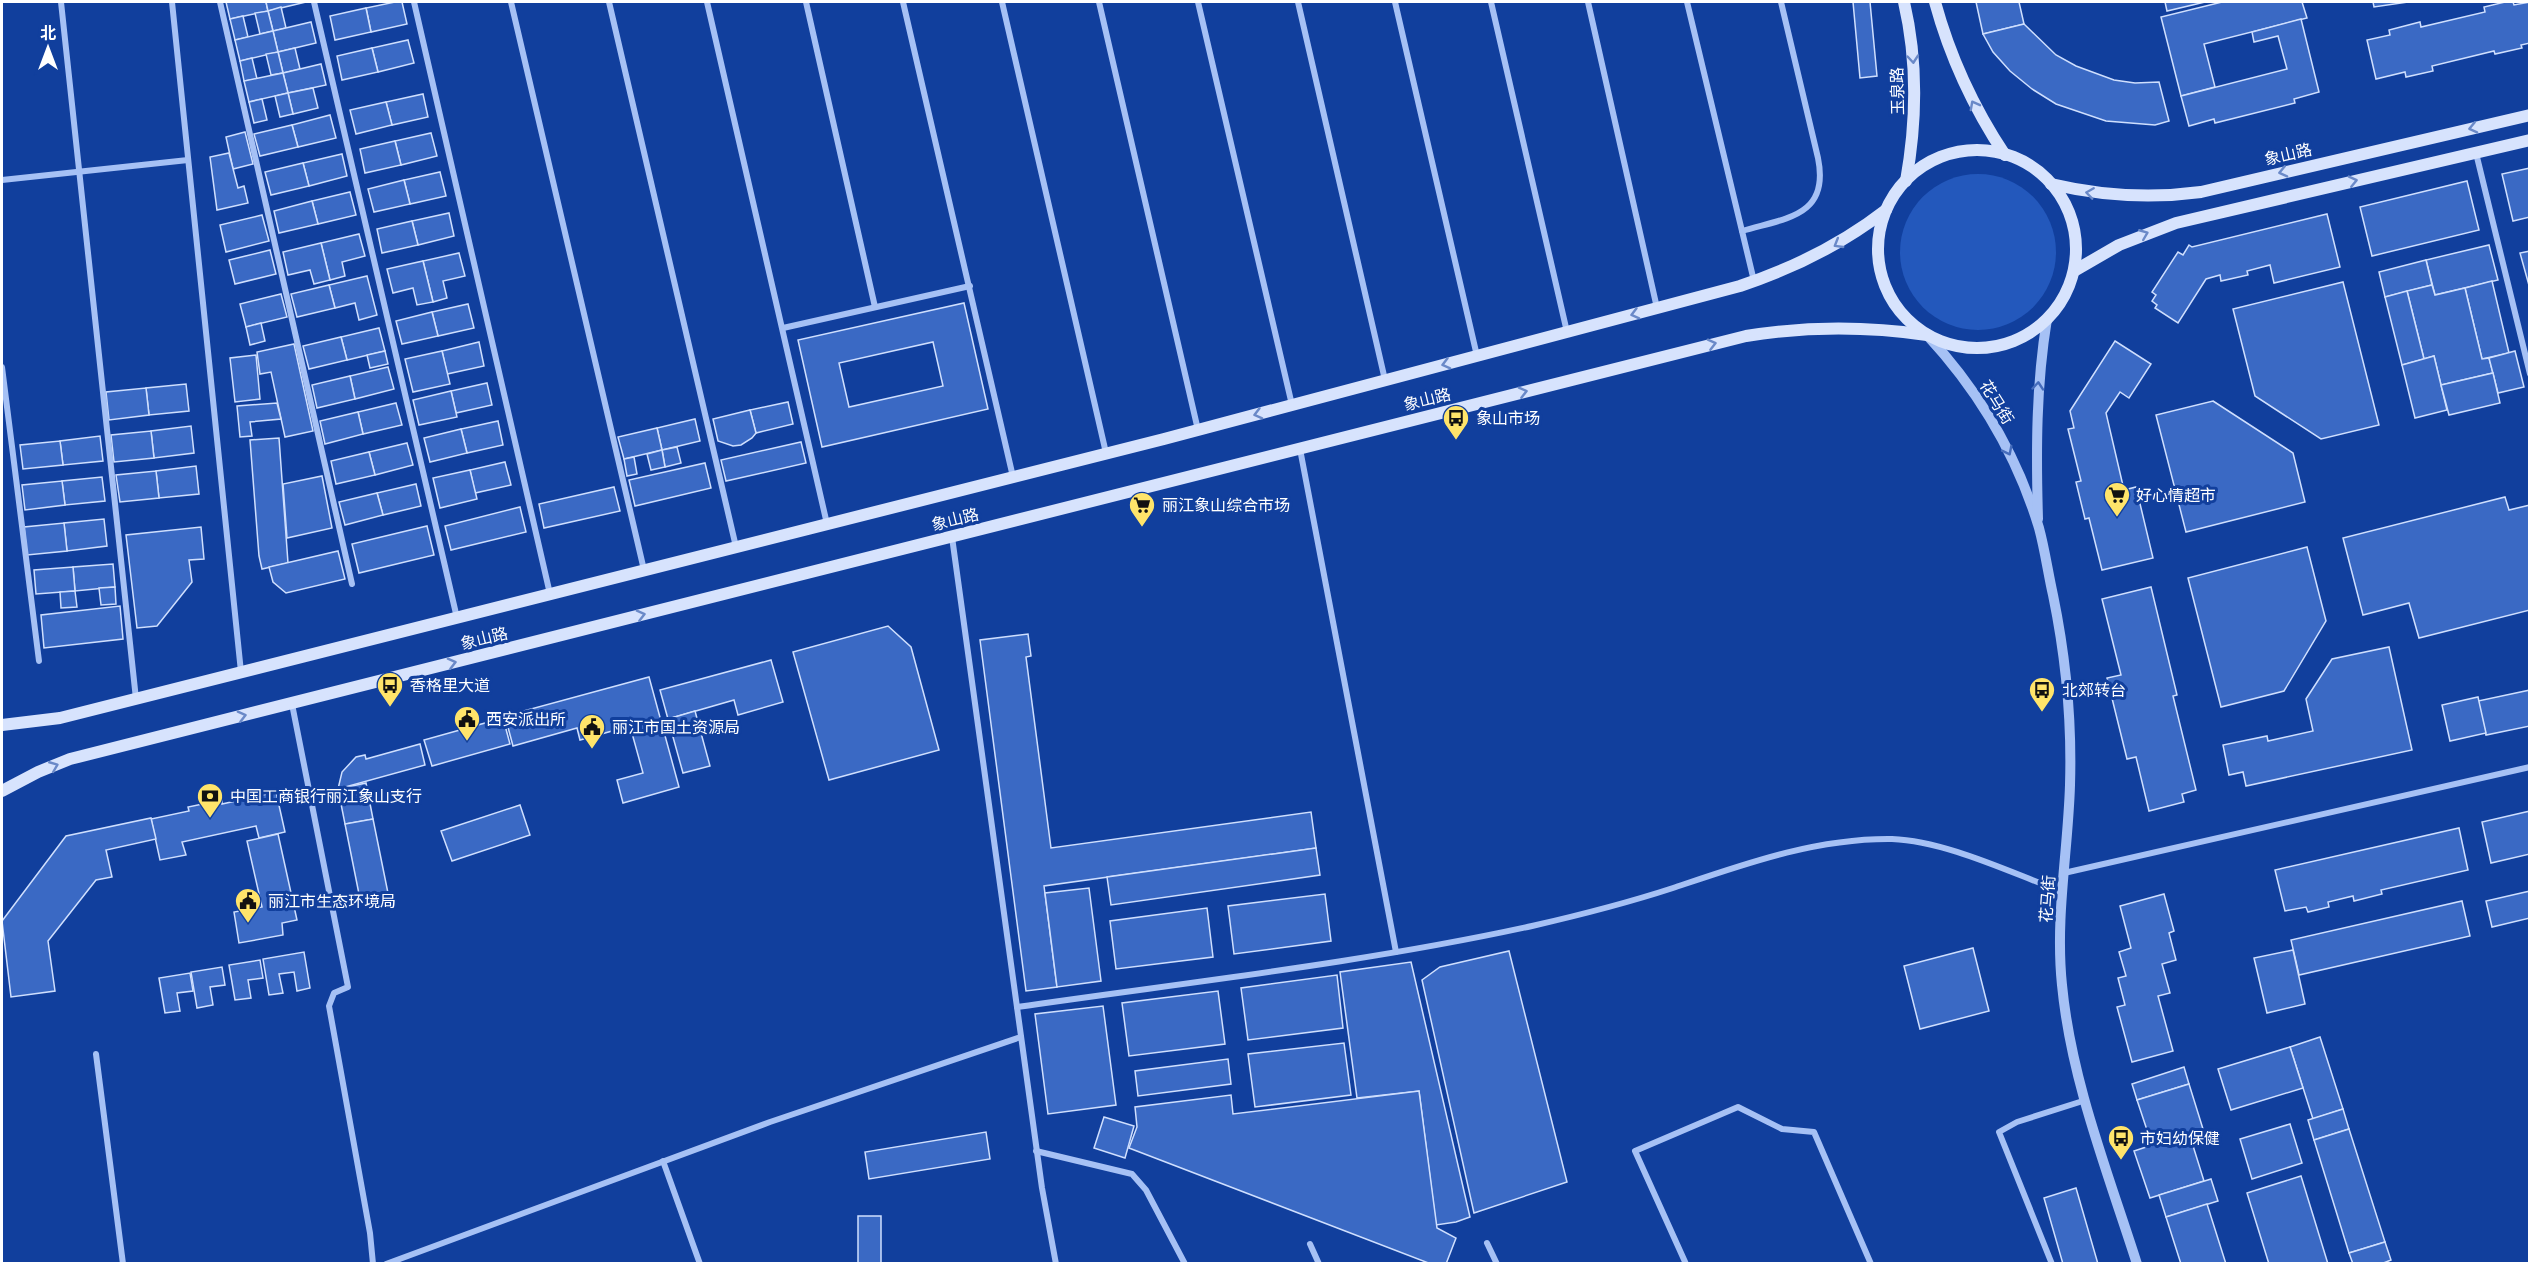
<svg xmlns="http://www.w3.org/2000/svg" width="2531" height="1265" font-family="'Titillium Web','Noto Sans SC',sans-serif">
	<rect width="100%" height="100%" fill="#113f9d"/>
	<!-- grass -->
	<circle fill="#2358bc" cx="1978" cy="252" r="78"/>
	<!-- building -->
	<g fill="#3a69c4" stroke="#cfdffe" stroke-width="1.5" fill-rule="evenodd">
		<polygon points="226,2 266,2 268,11 230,19"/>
		<polygon points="266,2 306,2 268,11"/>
		<polygon points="395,2 402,2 407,24 371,32 366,8"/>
		<polygon points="1853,2 1870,2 1877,76 1860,78"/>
		<polygon points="1976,2 2019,2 2024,24 1983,34"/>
		<polygon points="2165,2 2205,2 2167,11"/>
		<polygon points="2222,2 2302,2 2307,18 2204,44 2215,87 2181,96 2161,17"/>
		<polygon points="2373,2 2408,2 2374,7"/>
		<polygon points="2505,2 2513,2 2514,5 2530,2 2530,43 2521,45 2522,48 2495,54 2494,51 2432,66 2433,71 2406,77 2405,72 2376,79 2367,40 2390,35 2389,30 2420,22 2421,27 2485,12 2484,7"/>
		<polygon points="281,7 286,28 273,31 268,11"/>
		<polygon points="366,8 371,32 335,40 330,16"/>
		<polygon points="268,11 273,31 260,34 255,13"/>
		<polygon points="243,16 248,37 235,40 230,19"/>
		<polygon points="2301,19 2319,92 2294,99 2295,103 2215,123 2214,119 2189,126 2181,96 2287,69 2278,36 2254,42 2252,32"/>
		<polygon points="311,22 316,43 278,52 273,31"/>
		<polygon points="2024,24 2056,55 2076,66 2114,80 2135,83 2159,82 2169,121 2155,125 2106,121 2056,104 2032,89 2010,71 1993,52 1983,34"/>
		<polygon points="273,31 278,52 240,61 235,40"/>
		<polygon points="408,40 414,63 378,72 372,48"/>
		<polygon points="295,48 300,69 283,73 278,52"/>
		<polygon points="372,48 378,72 342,80 337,56"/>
		<polygon points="278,52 283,73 271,75 266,54"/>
		<polygon points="252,58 257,79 244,81 240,61"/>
		<polygon points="321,64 326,85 288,93 283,73"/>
		<polygon points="283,73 288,93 249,102 244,81"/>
		<polygon points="313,88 318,108 293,114 288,93"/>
		<polygon points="288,93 293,114 280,117 275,96"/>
		<polygon points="423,94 428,117 392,125 386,102"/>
		<polygon points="262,99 267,120 254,123 249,102"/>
		<polygon points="386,102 392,125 356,134 350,110"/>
		<polygon points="330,115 336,138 298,147 292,125"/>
		<polygon points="292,125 298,147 260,156 254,134"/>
		<polygon points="245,132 253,164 233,169 226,137"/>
		<polygon points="431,133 437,156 401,165 395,141"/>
		<polygon points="395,141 401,165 365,173 360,149"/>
		<polygon points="229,153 238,188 244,186 248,203 217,210 210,157"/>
		<polygon points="342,154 347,176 309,186 303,163"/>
		<polygon points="303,163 309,186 271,195 265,172"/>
		<polygon points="2530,168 2530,217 2513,221 2502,174"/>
		<polygon points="440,172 446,196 410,204 404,180"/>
		<polygon points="404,180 410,204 374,212 368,189"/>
		<polygon points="2467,181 2479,230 2372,256 2360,207"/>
		<polygon points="350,192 356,215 318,224 312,201"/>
		<polygon points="312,201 318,224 279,233 274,211"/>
		<polygon points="449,213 454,236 418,245 412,221"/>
		<polygon points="2327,214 2340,267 2274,283 2270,265 2247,271 2248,275 2221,281 2220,275 2206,279 2178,323 2155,308 2157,305 2152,301 2156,295 2152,292 2178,252 2183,255 2189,245 2192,247"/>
		<polygon points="262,215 269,241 226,252 220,225"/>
		<polygon points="412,221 418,245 382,253 377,229"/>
		<polygon points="359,234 365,256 342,262 345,276 330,280 321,243"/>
		<polygon points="321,243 330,280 314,284 310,270 288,275 283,252"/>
		<polygon points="2489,245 2498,280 2435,295 2426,260"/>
		<polygon points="270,250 276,274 235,284 229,260"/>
		<polygon points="2530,251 2530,289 2520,253"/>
		<polygon points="459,253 465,276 443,281 447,298 433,302 423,261"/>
		<polygon points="2426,260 2432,285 2385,297 2379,272"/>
		<polygon points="423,261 433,302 417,305 413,288 393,293 387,269"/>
		<polygon points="367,276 377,315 359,320 355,303 335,308 329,285"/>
		<polygon points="2492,281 2509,353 2482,359 2465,288"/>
		<polygon points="2343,282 2379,425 2321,439 2255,396 2233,309"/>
		<polygon points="329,285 335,308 297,317 291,294"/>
		<polygon points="2432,285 2435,295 2465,288 2482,359 2489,358 2493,373 2441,385 2434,356 2424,359 2407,291"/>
		<polygon points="2407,291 2424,359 2402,365 2385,297"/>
		<polygon points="281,294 287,317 246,327 240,304"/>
		<path d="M964,303L988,409L822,447L798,340ZM933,342L943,386L849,407L839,363Z"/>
		<polygon points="468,304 474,328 438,336 432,312"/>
		<polygon points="432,312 438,336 402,344 396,321"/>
		<polygon points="261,323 265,341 250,345 246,327"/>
		<polygon points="379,328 385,351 347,360 341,337"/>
		<polygon points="341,337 347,360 309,369 303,346"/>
		<polygon points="2115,341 2151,364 2129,398 2120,392 2106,413 2124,490 2136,487 2153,558 2102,570 2089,518 2085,519 2076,482 2081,481 2068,429 2074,428 2070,411"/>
		<polygon points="479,342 484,366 447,374 442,351"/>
		<polygon points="294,344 313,431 285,437 271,372 260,374 257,352"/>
		<polygon points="385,351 388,364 370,368 367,355"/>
		<polygon points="442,351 450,384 413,392 405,359"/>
		<polygon points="2515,351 2524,387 2498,393 2489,358"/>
		<polygon points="256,355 260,399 235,402 230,358"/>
		<polygon points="2434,356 2447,410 2415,418 2402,365"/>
		<polygon points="388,367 394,389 355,399 350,376"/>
		<polygon points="2493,373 2500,403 2449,415 2441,385"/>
		<polygon points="350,376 355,399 317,408 312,385"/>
		<polygon points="487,383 492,405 456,413 451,391"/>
		<polygon points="186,384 189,411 149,415 146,388"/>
		<polygon points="146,388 149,415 109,420 106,392"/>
		<polygon points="451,391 457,417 419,425 413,400"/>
		<polygon points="2213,401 2293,453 2305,502 2186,532 2156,415"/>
		<polygon points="788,402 793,424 756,433 750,410"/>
		<polygon points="277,403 281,419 250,422 252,436 240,437 237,406"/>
		<polygon points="396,403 402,425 363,434 358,412"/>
		<polygon points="750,410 756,433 752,438 741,445 733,446 718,441 713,419"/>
		<polygon points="358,412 363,434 325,444 320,421"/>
		<polygon points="695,419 700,441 662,450 657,428"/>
		<polygon points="498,421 503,445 467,453 461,429"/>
		<polygon points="191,426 194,453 154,458 151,431"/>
		<polygon points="657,428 662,450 624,459 618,437"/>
		<polygon points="461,429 467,453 430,462 424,438"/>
		<polygon points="151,431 154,458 114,462 111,435"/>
		<polygon points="100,436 103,461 63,465 60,441"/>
		<polygon points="279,438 288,563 262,569 259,556 250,440"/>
		<polygon points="60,441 63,465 23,469 20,445"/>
		<polygon points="801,442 806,463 726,481 721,460"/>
		<polygon points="407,443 413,465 375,475 369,452"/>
		<polygon points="677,447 681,463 665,467 662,450"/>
		<polygon points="662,450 665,467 651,470 647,454"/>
		<polygon points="369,452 375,475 336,484 331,461"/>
		<polygon points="634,457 637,474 627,476 624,459"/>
		<polygon points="505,462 511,485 475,493 470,470"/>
		<polygon points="705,463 711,488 635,506 629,480"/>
		<polygon points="196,466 199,494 159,498 156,471"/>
		<polygon points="470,470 477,499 440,508 433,478"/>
		<polygon points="156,471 159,498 120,502 116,475"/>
		<polygon points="322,476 332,528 287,538 283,484"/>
		<polygon points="102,477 105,501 65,505 62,481"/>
		<polygon points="62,481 65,505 25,510 22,485"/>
		<polygon points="416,484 421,506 383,515 377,493"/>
		<polygon points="614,487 620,511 544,528 539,504"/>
		<polygon points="377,493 383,515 345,525 339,502"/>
		<polygon points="2505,497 2509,510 2530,505 2530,610 2419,638 2409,603 2363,615 2343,538"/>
		<polygon points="520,507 526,532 451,550 445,526"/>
		<polygon points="104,519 107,546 67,551 64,523"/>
		<polygon points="64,523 67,551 27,555 24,527"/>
		<polygon points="427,526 434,555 359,573 352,544"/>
		<polygon points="201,527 204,559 189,560 192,582 157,626 137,628 126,535"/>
		<polygon points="2307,547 2326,621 2284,691 2221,707 2188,578"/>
		<polygon points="338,551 345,579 286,593 273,582 269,567"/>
		<polygon points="113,564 115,587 75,591 73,567"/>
		<polygon points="73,567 75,591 36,594 34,570"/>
		<polygon points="115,587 116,604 101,605 99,588"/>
		<polygon points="2151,587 2177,695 2173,696 2196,790 2182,794 2184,802 2149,811 2136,757 2127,759 2107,678 2121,675 2102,599"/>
		<polygon points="75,591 77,607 61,608 60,592"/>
		<polygon points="120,606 123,639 44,648 41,615"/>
		<polygon points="888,626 911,647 939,750 829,780 793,652"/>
		<polygon points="1028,634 1031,656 1026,657 1051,848 1311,812 1316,848 1044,886 1057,987 1026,991 980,640"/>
		<polygon points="2389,647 2412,750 2246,786 2243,772 2229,775 2223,745 2267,736 2268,741 2313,731 2306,699 2332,659"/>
		<polygon points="771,660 783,702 738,715 734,700 668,719 660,690"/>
		<polygon points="649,677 679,787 623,803 617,780 643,773 630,726 580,740 577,728 513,746 505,716"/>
		<polygon points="2530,690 2530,726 2486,735 2478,701"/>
		<polygon points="2478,697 2486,733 2450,741 2442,705"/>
		<polygon points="695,711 710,766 683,773 668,719"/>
		<polygon points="503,718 510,744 432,766 424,740"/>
		<polygon points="420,744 425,765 338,789 342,772 356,757 365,755 366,759"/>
		<polygon points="366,783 373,819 345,824 338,789"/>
		<polygon points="276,792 285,832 259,838 256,826 182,842 186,855 160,860 151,819 189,811 188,807 222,800 222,804"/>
		<polygon points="520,805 530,835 452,861 441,831"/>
		<polygon points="2530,811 2530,854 2491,863 2482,822"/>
		<polygon points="151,818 156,839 106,850 112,877 96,880 48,941 55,991 11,997 2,921 66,836"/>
		<polygon points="373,819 389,898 361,904 345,824"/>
		<polygon points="2459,828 2468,870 2381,890 2382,894 2354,901 2353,896 2328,902 2329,907 2308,912 2306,907 2285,911 2275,870"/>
		<polygon points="278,834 297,920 282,923 283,935 239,943 234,912 262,907 247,841"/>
		<polygon points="1316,848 1320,875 1111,905 1107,877"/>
		<polygon points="1089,888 1101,981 1057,987 1045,893"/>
		<polygon points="2530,891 2530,918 2492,927 2486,901"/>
		<polygon points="1325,894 1331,941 1234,954 1228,906"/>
		<polygon points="2164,894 2174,931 2169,933 2176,960 2162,964 2170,993 2158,996 2173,1051 2132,1062 2117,1007 2125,1005 2118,978 2126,976 2119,952 2131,948 2120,906"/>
		<polygon points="2462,901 2470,936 2299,975 2291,940"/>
		<polygon points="1207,908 1213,957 1116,969 1110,921"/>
		<polygon points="1973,948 1989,1011 1920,1029 1904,966"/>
		<polygon points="2293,950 2305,1004 2267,1013 2254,958"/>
		<polygon points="1509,951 1567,1182 1474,1213 1422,980 1440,967"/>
		<polygon points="304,952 310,988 297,991 294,972 279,974 283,993 269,995 263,959"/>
		<polygon points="260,960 263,978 248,980 251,998 235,1000 229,965"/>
		<polygon points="1411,962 1470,1217 1456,1222 1436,1225 1419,1091 1357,1098 1340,972"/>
		<polygon points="222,967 225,985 210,987 213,1005 197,1008 191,972"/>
		<polygon points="190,973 193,991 177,993 180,1011 165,1013 159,978"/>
		<polygon points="1337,975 1343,1028 1248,1040 1241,988"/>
		<polygon points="1218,991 1225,1044 1129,1056 1122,1003"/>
		<polygon points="1103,1006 1116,1105 1048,1114 1035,1014"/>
		<polygon points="2320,1037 2343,1109 2313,1119 2290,1047"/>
		<polygon points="1344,1043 1351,1095 1255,1107 1248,1054"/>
		<polygon points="2290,1047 2303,1088 2231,1110 2218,1069"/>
		<polygon points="1228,1059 1231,1084 1138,1096 1135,1071"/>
		<polygon points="2184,1067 2189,1084 2137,1100 2132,1084"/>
		<polygon points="2189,1084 2203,1129 2152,1145 2137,1100"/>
		<polygon points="1419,1091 1437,1228 1456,1238 1446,1264 1431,1264 1129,1148 1137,1127 1135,1107 1231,1095 1233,1114"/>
		<polygon points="2343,1109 2349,1129 2314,1140 2308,1120"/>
		<polygon points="1104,1117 1134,1126 1125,1158 1094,1148"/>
		<polygon points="2290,1124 2302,1163 2252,1179 2240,1139"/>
		<polygon points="2349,1129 2385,1242 2349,1253 2314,1140"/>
		<polygon points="986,1132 990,1159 869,1179 865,1152"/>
		<polygon points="2189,1133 2204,1181 2150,1198 2134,1151"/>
		<polygon points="2301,1176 2328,1264 2269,1264 2247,1193"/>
		<polygon points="2211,1179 2218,1201 2166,1217 2159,1195"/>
		<polygon points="2076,1188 2098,1264 2063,1264 2044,1198"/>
		<polygon points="2207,1204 2226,1264 2181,1264 2166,1217"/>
		<rect x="858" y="1216" width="23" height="48"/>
		<polygon points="2385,1242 2391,1260 2381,1264 2353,1264 2349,1253"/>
	</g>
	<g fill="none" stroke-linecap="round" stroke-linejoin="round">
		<!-- minor -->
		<g stroke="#a6c1f5" stroke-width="6">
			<polyline points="61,2 136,699"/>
			<polyline points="172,2 241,672"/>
			<polyline points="220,2 352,584"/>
			<polyline points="314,2 457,618"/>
			<polyline points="414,2 550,594"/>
			<polyline points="511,2 644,570"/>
			<polyline points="609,2 736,547"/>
			<polyline points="707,2 827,524"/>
			<polyline points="806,2 875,307"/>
			<polyline points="903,2 1013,477"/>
			<polyline points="1002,2 1106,453"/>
			<polyline points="1099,2 1198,430"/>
			<polyline points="1198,2 1292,405"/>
			<polyline points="1298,2 1385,380"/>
			<polyline points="1395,2 1477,356"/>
			<polyline points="1491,2 1567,332"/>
			<polyline points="1588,2 1657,308"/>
			<polyline points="1687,2 1754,281"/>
			<polyline points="2476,153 2530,374"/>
			<polyline points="2,180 188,160"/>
			<path d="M1742,231C1785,218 1830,217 1818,158L1781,2"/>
			<polyline points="783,328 970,286"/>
			<polyline points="2,367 39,661"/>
			<polyline points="1300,449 1396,952"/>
			<polyline points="952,537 1042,1188 1056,1264"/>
			<polyline points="292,704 348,987 334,993 329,1006 370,1233 373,1264"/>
			<polyline points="2064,873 2530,767"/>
			<path d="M1017,1007C1189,982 1363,963 1532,926C1580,915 1627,903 1673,888C1744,864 1816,838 1892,839C1946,841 2011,873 2061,891"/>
			<polyline points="96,1054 123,1264"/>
			<polyline points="1036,1151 1132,1174 1146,1190 1185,1264"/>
			<polyline points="663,1161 700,1264"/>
			<polyline points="1487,1243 1497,1264"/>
			<polyline points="1310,1244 1319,1264"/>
			<polyline points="386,1264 770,1122 1021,1037"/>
			<polyline points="1686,1264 1635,1151 1738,1107 1782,1129 1814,1132 1871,1264"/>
			<polyline points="2052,1264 1999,1132 2017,1122 2086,1100"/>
		</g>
		<!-- tertiary -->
		<g stroke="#a6c1f5" stroke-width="10">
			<path d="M1927,335C1978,390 2017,455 2039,528C2045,550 2048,573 2053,595C2066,658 2072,720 2070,785C2068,852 2055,917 2062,985C2071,1080 2108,1173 2137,1264"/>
			<path d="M2038,519C2036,451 2036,386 2047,319"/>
		</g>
		<!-- secondary -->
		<g stroke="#d7e3fd" stroke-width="12">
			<path d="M1904,2C1918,62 1917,120 1906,181"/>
			<path d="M1935,2C1950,57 1973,107 2005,155"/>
			<circle cx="1977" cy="249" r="99"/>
			<path d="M2051,184C2102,196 2149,199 2201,192L2530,115"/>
			<polyline points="2074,271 2119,245 2176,223 2530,140"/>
			<path d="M2,725L60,718L1164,439L1740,286C1794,268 1841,245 1886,210"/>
			<path d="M2,791L38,772L70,759L1746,336C1807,326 1865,326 1927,335"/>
		</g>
	</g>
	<!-- one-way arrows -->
	<defs><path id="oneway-chevron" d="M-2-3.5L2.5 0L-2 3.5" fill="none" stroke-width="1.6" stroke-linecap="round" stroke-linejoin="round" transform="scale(1.5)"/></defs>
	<g stroke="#6a89c8">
		<use href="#oneway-chevron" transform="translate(1913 59) rotate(85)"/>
		<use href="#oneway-chevron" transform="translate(1974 105) rotate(-118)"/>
		<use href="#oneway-chevron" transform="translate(2473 128) rotate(167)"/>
		<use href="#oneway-chevron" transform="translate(2283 172) rotate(167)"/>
		<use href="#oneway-chevron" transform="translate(2353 181) rotate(-13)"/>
		<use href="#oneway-chevron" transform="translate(2090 193) rotate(-172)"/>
		<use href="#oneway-chevron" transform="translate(2144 234) rotate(-22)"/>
		<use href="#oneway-chevron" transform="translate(1838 244) rotate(149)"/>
		<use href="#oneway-chevron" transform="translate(1635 314) rotate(165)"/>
		<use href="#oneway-chevron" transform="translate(1712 344) rotate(-14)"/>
		<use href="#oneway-chevron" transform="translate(1446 364) rotate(165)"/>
		<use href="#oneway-chevron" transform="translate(1523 392) rotate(-14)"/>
		<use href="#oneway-chevron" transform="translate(1258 414) rotate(165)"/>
		<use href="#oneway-chevron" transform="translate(641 615) rotate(-14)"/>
		<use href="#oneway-chevron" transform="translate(452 663) rotate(-14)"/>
		<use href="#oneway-chevron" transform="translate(242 716) rotate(-14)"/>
		<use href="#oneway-chevron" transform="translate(54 766) rotate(-22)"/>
	</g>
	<g stroke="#456cbc">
		<use href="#oneway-chevron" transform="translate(2038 386) rotate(-85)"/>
		<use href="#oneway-chevron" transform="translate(2008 451) rotate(63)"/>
	</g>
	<!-- icons -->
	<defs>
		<g id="bus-pin" transform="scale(1.35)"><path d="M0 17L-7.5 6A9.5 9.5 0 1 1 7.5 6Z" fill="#ffe46a" stroke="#113f9d"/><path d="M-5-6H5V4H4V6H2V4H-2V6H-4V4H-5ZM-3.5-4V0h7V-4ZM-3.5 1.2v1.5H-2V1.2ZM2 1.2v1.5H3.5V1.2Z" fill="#111"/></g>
		<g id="supermarket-pin" transform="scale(1.35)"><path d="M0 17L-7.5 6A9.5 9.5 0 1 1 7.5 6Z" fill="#ffe46a" stroke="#113f9d"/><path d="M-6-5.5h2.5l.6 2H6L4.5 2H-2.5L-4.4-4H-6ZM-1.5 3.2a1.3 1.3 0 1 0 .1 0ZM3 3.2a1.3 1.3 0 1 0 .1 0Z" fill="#111"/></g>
		<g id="civic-pin" transform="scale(1.35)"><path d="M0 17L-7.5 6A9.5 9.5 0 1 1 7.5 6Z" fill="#ffe46a" stroke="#113f9d"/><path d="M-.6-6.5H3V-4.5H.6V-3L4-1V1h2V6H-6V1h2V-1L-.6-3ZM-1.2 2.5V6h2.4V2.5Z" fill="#111"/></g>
		<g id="bank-pin" transform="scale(1.35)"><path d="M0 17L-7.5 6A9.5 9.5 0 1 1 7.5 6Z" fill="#ffe46a" stroke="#113f9d"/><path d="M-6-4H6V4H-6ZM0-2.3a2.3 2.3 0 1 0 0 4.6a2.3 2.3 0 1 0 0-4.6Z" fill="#111"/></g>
	</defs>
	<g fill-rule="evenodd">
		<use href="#bus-pin" x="1456" y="418"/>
		<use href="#supermarket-pin" x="2117" y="495"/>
		<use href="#supermarket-pin" x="1142" y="505"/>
		<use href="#bus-pin" x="390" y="685"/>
		<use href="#bus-pin" x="2042" y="690"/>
		<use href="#civic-pin" x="467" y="719"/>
		<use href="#civic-pin" x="592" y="727"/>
		<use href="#bank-pin" x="210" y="796"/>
		<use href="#civic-pin" x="248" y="901"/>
		<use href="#bus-pin" x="2121" y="1138"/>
	</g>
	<g text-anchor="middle" stroke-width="6" stroke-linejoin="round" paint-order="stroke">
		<!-- street labels -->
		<g font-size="16" fill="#fff" stroke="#113f9d">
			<text transform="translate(1897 91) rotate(-91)" y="6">玉泉路</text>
			<text transform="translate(2288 154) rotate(-13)" y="6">象山路</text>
			<text transform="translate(1427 399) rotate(-14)" y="6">象山路</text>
			<text transform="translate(1997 402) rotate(58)" y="6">花马街</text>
			<text transform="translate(955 519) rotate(-14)" y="6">象山路</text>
			<text transform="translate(484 638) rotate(-14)" y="6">象山路</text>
			<text transform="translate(2047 899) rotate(-86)" y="6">花马街</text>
		</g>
		<!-- poi labels -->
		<g font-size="16" fill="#fff" stroke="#113f9d" text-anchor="start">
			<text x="1476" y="424">象山市场</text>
			<text x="2136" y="501">好心情超市</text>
			<text x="1162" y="511">丽江象山综合市场</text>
			<text x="410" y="691">香格里大道</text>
			<text x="2062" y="696">北郊转台</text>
			<text x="486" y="725">西安派出所</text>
			<text x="612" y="733">丽江市国土资源局</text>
			<text x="230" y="802">中国工商银行丽江象山支行</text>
			<text x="268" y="907">丽江市生态环境局</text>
			<text x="2140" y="1144">市妇幼保健</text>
		</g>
	</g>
	<!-- border -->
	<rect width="2531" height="1265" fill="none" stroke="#ffffff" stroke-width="6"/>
	<!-- north arrow -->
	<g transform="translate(48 48)" stroke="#113f9d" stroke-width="4.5" paint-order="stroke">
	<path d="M0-4.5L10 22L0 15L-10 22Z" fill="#ffffff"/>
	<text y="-9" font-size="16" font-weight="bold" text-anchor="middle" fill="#ffffff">北</text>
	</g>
</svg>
